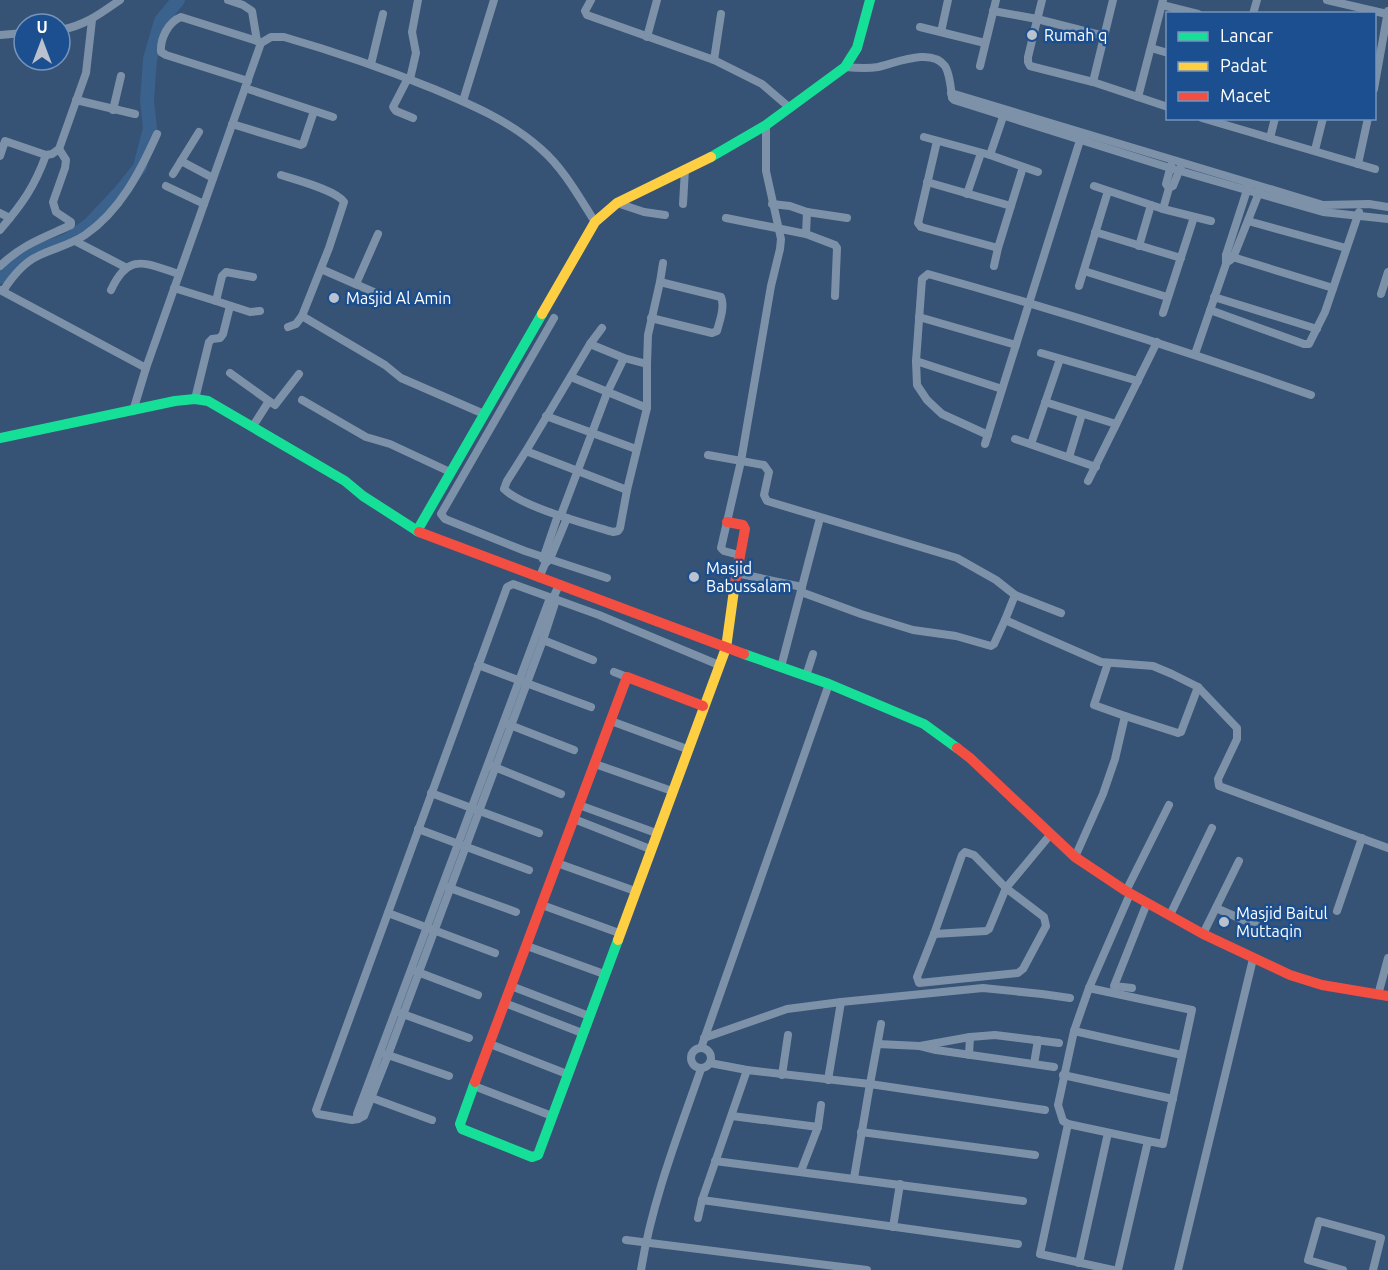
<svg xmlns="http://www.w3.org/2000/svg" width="1388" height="1270" font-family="Ubuntu,sans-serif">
	<rect width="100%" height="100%" fill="#365274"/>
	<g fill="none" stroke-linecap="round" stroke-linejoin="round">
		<!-- stream -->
		<polyline stroke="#3b618d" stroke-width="2" points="659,618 713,638"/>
		<!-- river -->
		<polyline stroke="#3b618d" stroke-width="14" points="0,277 6,270 43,249 68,240 89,225 120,192 140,167 150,128 147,101 150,59 161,21 178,0"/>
		<!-- street -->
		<g stroke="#7d92a8" stroke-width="8">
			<polyline points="228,0 243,5 252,11 257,41 260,42"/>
			<polyline points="591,0 585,11 587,15 714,60 762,84 790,108"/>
			<polyline points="1042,0 1028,57 1028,62 1030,66 1093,82 1168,107"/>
			<polyline points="1327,0 1387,14"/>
			<polyline points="1162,5 1198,14"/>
			<polyline points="993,11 1037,19 1104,36"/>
			<polyline points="1253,14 1257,0"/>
			<polyline points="920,27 985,43"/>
			<path d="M60,30C84,26 100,14 120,0"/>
			<polyline points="941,32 948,0"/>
			<polyline points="0,35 24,33"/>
			<polyline points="647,37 657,0"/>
			<polyline points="1151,48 1168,53"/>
			<polyline points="714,60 721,14"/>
			<polyline points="371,64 383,14"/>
			<polyline points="980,66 996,0"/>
			<path d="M845,67C856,68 867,69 878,67C896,63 931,47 945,66C950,74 951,89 952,98L954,100L1170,168L1323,212L1388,219"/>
			<polyline points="408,78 393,107 396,111 413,118"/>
			<polyline points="410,79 416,53 412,32 418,0"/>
			<path d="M248,81L166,55L161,52C160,39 168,22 181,17L257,41"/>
			<polyline points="1093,82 1113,0"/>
			<polyline points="245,88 333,117"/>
			<polyline points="1374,89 1388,11"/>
			<polyline points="951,93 1323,205 1369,204 1388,207"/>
			<polyline points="1138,97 1163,0"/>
			<polyline points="76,100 135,114"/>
			<polyline points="463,101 494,0"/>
			<polyline points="113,110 121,76"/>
			<polyline points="1202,118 1375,169"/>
			<polyline points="232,124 301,145 303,144 314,111"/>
			<polyline points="199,132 181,161 213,178"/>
			<polyline points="924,137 990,155 1038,172"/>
			<polyline points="1270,138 1275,118"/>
			<polyline points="937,141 918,223 921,227 998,248 1023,167"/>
			<polyline points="1315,150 1323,118"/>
			<polyline points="990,155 1005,111"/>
			<polyline points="0,156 5,141 46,155 52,154 59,149 86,73 92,20"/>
			<polyline points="1358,164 1368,118"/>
			<polyline points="173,174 181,161"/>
			<path d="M281,175C296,180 336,190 344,202L329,248L302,316L385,365L401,378L484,414"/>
			<polyline points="927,182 1011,206"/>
			<polyline points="166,186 204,204"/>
			<polyline points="1094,186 1163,209 1211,221"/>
			<polyline points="1169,188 1166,184 1171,165"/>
			<polyline points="967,194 981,153"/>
			<polyline points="617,203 644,212 665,215"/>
			<polyline points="683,204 685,169"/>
			<polyline points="772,204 790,206 807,212 847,218"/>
			<polyline points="1163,209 1169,188 1173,186 1181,166"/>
			<polyline points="807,212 806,234 835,245 837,248 835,296"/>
			<polyline points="0,213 10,218"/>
			<polyline points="726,218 806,234"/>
			<polyline points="1248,221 1346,248"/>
			<path d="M0,230C22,204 34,188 46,155"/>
			<polyline points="1095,232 1181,258"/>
			<polyline points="75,241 125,267"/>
			<polyline points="1139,246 1151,205"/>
			<polyline points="1226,255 1333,288"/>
			<polyline points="1229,261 1233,258 1260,190"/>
			<path d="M0,266C23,244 43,238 71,225V222L56,212L53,202L65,168L66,160L59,149"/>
			<polyline points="994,266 998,248"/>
			<polyline points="321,269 385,297"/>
			<polyline points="1084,271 1167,297"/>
			<polyline points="253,277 226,272 222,276 216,301 250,312 260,311"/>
			<polyline points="356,284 378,234"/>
			<polyline points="1079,286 1108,191"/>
			<polyline points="174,288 216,301"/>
			<polyline points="0,290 146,368"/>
			<path d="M111,290C129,251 146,264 179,274"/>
			<path d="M3,291C12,277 23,263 38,256C54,248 70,245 85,235C120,211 140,172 157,134"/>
			<polyline points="1381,294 1388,272"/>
			<polyline points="1214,297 1317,329"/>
			<polyline points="1210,310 1304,344 1309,344 1325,312 1359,212"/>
			<polyline points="1163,313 1194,217"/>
			<polyline points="919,317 1016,345"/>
			<polyline points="554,318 441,514 445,519 525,551 607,578"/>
			<path d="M651,318L712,333L717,331C720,320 725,307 721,297L660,282"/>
			<polyline points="288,327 296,324 302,316"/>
			<polyline points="590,344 624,358 647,364 647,408 627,490"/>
			<polyline points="1041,353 1138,381"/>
			<polyline points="1195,354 1226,264 1226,255 1248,187"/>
			<polyline points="916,361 1002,389"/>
			<polyline points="647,364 648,335 660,282 663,263"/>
			<polyline points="230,373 269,401"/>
			<polyline points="571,377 647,408"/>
			<polyline points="195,399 209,342 212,339 220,338 223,334 230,306"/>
			<polyline points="302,400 366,437 390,444 450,472"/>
			<polyline points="1045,402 1116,424"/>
			<path d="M133,411L146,368L261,43L271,37H284C336,52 385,69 434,89C472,105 510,121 541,149C564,169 579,197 595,222"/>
			<polyline points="546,416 636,449"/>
			<polyline points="253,426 269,401 275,405 299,374"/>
			<path d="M988,435L942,414L927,400L917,385L916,361L922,279L928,274C1057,310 1184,350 1311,395"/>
			<polyline points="1015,439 1096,467"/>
			<polyline points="985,444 1081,137"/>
			<polyline points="1031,444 1060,359"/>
			<path d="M526,451L627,490L620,528L618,531L613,532C587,524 522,507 504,489L507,481L526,451L590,344L602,328"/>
			<polyline points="708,455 764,465 769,472 764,495 767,501 957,558 996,580 1015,595 1005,620 1101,662 1153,666 1172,674 1198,687 1237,728 1237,739 1218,779 1219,786 1388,848"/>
			<polyline points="1069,457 1082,414"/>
			<polyline points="1088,481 1157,342"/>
			<polyline points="561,515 607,393 624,358"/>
			<polyline points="739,555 724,551 721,548 741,461 771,286 780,249 781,239 766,171 766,125"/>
			<polyline points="543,559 558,515"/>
			<polyline points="736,573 802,587"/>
			<polyline points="539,578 545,564 550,559 567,518"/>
			<polyline points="801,592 861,614 913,630 956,636 991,646 994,644 1005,620"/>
			<polyline points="1015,595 1061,613"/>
			<polyline points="554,596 556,600 543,640 388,1055 364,1116 358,1119 357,1114 550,598 554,596 559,585"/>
			<polyline points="543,640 593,660"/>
			<polyline points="1108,663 1094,705 1125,716"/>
			<polyline points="478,665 591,707"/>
			<polyline points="781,667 820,518"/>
			<polyline points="614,672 627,677"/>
			<polyline points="806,676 813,654"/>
			<polyline points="611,721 687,749"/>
			<polyline points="505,723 574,750"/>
			<polyline points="595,764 672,791"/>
			<polyline points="492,766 561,794"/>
			<polyline points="431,793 539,833"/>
			<polyline points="579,805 656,833"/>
			<polyline points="574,819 650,849"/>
			<polyline points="418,829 529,870"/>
			<polygon points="965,852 974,855 1006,888 1044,917 1046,926 1023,969 1018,973 919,983 917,977 934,934 962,855"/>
			<polyline points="1075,857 1103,794 1115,759 1125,716 1178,733 1181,732 1198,687"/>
			<polyline points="557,863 635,891"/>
			<polyline points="447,887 516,912"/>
			<polyline points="1126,891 1169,805"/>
			<polyline points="542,905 619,933"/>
			<polyline points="1216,908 1271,932"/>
			<polyline points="1337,911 1362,838"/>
			<polyline points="388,913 495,953"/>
			<polyline points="1170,915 1212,828"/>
			<polyline points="934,934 986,931 989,929 1006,888 1050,835"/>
			<polyline points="1203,934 1239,861"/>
			<polyline points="527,946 604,974"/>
			<polyline points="415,971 478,995"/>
			<polyline points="511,986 589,1016"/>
			<polyline points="1089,988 1192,1010 1163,1144 1148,1141 1118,1270"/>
			<polyline points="1132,988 1114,986 1147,903"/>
			<polyline points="1378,995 1388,958"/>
			<polyline points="505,1003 582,1033"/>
			<polyline points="400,1013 469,1038"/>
			<polyline points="1074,1031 1182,1055"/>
			<polyline points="970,1037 995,1035 1059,1043"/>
			<polyline points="704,1038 787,1009 841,1002 983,988 1042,994 1070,998"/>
			<polyline points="490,1044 567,1074"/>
			<polyline points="878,1044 920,1046 970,1037 969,1055"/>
			<polyline points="920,1046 936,1050 1054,1067"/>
			<circle cx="701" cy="1058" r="10"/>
			<polyline points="701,1048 829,684"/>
			<polyline points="385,1054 449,1076"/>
			<polyline points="710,1063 747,1070"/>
			<polyline points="1034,1064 1038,1040"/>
			<polyline points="782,1075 788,1035"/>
			<polyline points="1063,1075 1173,1099"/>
			<polyline points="828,1080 841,1002"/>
			<polyline points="474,1086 552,1116"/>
			<polyline points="372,1098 432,1120"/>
			<polyline points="732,1116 818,1127"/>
			<polyline points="358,1119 352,1120 318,1114 316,1110 507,587 513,584 599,615 719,665"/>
			<polyline points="1068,1124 1148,1141"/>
			<polyline points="861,1132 1035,1155"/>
			<polyline points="715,1161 1023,1201"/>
			<polyline points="801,1171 818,1127 821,1105"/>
			<polyline points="854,1178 870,1084 1045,1110"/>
			<polyline points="702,1200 1018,1244"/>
			<polyline points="698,1218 702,1200 747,1070 870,1084 881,1024"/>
			<polyline points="893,1227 900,1184"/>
			<polyline points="626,1240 867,1270"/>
			<polyline points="1079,1263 1108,1133"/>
			<path d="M641,1270C652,1201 678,1135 701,1069"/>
			<polyline points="1113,1270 1040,1254 1068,1124 1063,1121 1058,1105 1074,1031 1089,988 1130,894"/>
			<polyline points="1178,1270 1253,959"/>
			<polyline points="1343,1270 1308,1260 1319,1221 1381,1238 1373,1270"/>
		</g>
		<!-- fast -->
		<g stroke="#16e098" stroke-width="10">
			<polyline points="711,157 766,125 845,67 857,48 870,0"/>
			<polyline points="0,438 175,401 195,399 208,401 345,481 363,496 419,532"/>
			<polyline points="417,531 542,314"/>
			<polyline points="744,654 829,684 924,724 957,748"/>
			<polyline points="475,1082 460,1124 462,1129 532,1157 538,1155 618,940"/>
		</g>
		<!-- slow -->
		<g stroke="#ffcf43" stroke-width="10">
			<polyline points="542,314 595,222 617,203 711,157"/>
			<polyline points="618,940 726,648 735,583"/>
		</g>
		<!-- jam -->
		<g stroke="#f24e42" stroke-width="10">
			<polyline points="727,522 743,525 745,529 735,583"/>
			<polyline points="419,532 744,654"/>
			<polyline points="957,748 970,758 1075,857 1126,891 1203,934 1290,975 1322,985 1388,996"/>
			<polyline points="475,1082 627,677 703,706"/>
		</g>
	</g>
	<!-- markers -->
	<g fill="#b9c2ce" stroke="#1b4f8f" stroke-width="2">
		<circle cx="1032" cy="35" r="6"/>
		<circle cx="334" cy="298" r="6"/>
		<circle cx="694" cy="577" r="6"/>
		<circle cx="1224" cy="922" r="6"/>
	</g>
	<g text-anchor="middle" stroke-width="5" stroke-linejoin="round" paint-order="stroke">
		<!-- poi labels -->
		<g font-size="16" fill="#fff" stroke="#1b4f8f" text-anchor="start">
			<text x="1044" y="41">Rumah q</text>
			<text x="346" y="304">Masjid Al Amin</text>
			<text x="706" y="574">Masjid<tspan x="706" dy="18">Babussalam</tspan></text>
			<text x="1236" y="919">Masjid Baitul<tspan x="1236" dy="18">Muttaqin</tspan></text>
		</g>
	</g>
	<!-- legend -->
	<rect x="1166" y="12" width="210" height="108" fill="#1b4f8f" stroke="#7695bc" stroke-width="1.5"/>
	<rect x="1178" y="32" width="30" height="9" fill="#16e098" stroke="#7695bc" stroke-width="1.5"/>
	<text x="1220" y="42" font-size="18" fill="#ffffff">Lancar</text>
	<rect x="1178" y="62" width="30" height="9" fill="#ffcf43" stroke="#7695bc" stroke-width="1.5"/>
	<text x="1220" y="72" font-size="18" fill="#ffffff">Padat</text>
	<rect x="1178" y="92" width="30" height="9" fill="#f24e42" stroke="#7695bc" stroke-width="1.5"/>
	<text x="1220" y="102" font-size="18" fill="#ffffff">Macet</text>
	<!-- north arrow -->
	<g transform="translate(42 42)"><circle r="28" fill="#1b4f8f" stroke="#7695bc" stroke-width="1.5"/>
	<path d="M0-4.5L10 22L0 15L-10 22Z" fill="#b9c2ce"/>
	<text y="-9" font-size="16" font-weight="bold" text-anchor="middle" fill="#ffffff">U</text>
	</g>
</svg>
